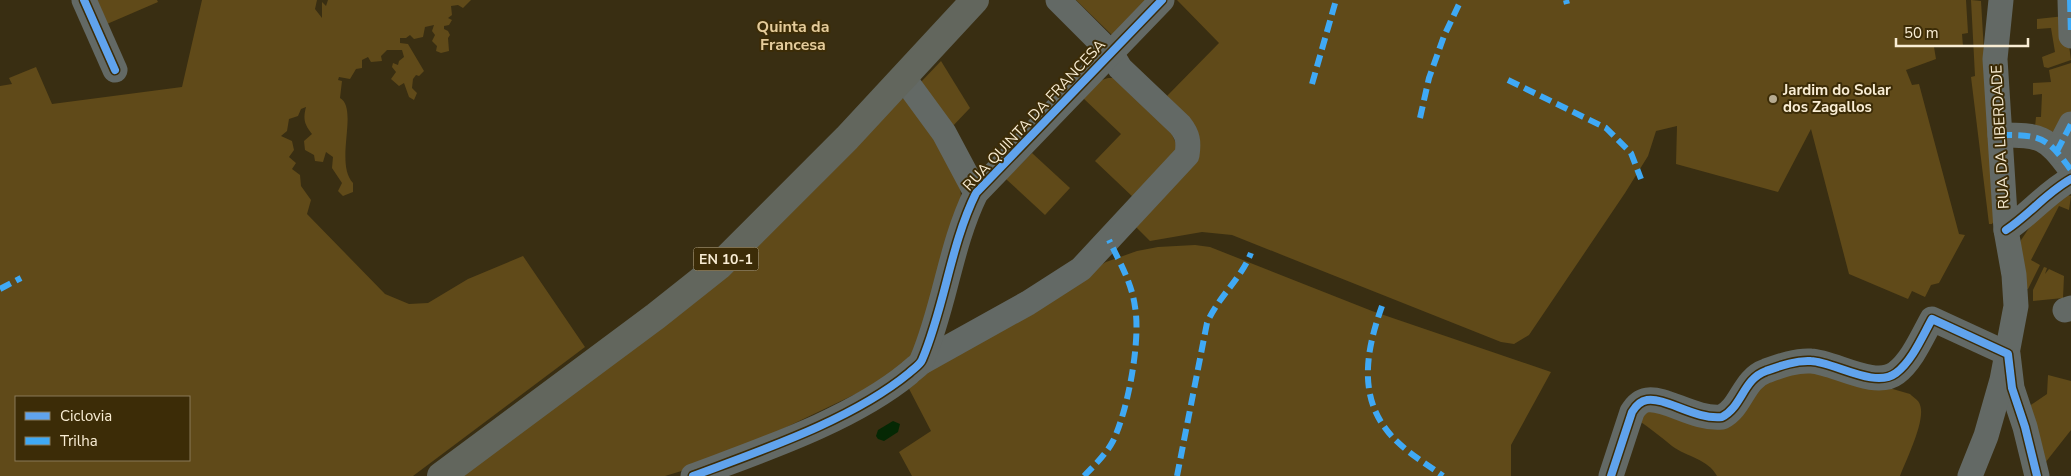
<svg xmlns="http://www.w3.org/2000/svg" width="2071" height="476" font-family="'Nunito Sans',sans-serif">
	<rect width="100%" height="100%" fill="#392e12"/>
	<!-- green -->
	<g fill="#604a19" fill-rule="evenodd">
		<polygon points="97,0 157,0 158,2 107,24"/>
		<path d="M202,0H317L315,9L322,18V2L326,6L328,0H471L463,8L458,5L451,6L452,15L448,18L452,20L449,25L444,26V29L448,31L450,35L448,38L449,51L441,53L436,51L437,46L432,41L435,35L432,31L434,25L425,27L423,37L414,39L410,35L406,38H400V43L408,44L424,71L419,76L416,75L413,79L412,88L417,93L414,100L409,97L404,83L399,86L391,79L396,72L392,67L393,63L398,65L399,61L404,57L402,50H387L381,56L382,61L371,62L368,57L362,60V68L356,69L350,79L339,77L338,80L342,81L340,98C359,109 334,163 353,183V192L343,196L338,191L342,183L332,168L333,157L326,152L323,162L315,161L314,155L305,150L304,141L312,134C304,124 303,119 306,107L301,109L298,116L289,119L287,131L281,136L292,141L294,150L289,157L296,163L292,169L300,175L301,186L311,200L307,214L385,294L409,304L428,303L468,279L523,256L585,347L413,476H0V86L12,84L9,78L36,67L52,104L182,87ZM189,397V460H16V397Z"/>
		<polygon points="1076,0 1147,0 1113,36"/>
		<path d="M1177,0H1966L1968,33L1962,34L1963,46L1934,47L1936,59L1906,70L1912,85L1919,84L1959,234L1965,235L1939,283L1931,285L1925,297L1912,291L1908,299L1849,274L1811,129L1778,192L1676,164L1677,126L1656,131L1648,156L1625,193L1529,335L1514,344L1501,342L1232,235L1202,232L1150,241L1135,226L1198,155C1205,130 1182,114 1167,96L1219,43Z"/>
		<polygon points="1971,0 1981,1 1994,221 1992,224 1989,224 1971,77 1975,76"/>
		<polygon points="2065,16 2071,60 2048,68 2044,67 2042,57 2055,52 2051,28 2037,29 2037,19"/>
		<polygon points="941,61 970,108 949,130 920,83"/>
		<polygon points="2071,63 2071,116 2058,141 2035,127 2036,117 2041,117 2042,94 2033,95 2033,83 2051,82 2049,70"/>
		<polygon points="1108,78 1113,78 1170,130 1177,146 1175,153 1134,198 1095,161 1121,134 1083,98 1099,81"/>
		<polygon points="904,98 910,99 960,182 961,198 918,352 885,380 753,443 698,466 665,476 461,476 899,100"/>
		<polygon points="1032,153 1070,188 1045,215 1006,179"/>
		<polygon points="2065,194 2071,196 2069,210 2059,206 2031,260 2040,265 2028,289 2023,289 2019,245 2021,240 2048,200"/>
		<polygon points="1195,245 1210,247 1372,311 1551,372 1511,445 1511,476 912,476 899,452 931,431 906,383 967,342 1106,262 1137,251 1158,247"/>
		<polygon points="2044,267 2047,268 2045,274 2049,269 2064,276 2063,298 2033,301 2033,290"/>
		<path d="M1778,372H1834L1910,394C1914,398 1919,400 1920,405C1926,420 1906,460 1900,476H1717C1708,459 1687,457 1672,446C1661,437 1650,428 1638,420L1647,404L1715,426L1762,380Z"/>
		<polygon points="2048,375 2071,381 2071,430 2045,463 2025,409 2047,394"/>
	</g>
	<!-- water -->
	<polygon fill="#052804" points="893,421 900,424 898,432 884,441 878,439 876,436 878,430"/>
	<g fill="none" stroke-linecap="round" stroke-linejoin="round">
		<!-- minor -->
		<g stroke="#636965" stroke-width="25">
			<polyline points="84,0 115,70"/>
			<polyline points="2070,0 2071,36"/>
			<polyline points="903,77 944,133 976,193"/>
			<path d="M2000,135C2041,135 2046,136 2071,170"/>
			<polyline points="2057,151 2071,124"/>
			<path d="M2006,230C2029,215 2046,193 2071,179"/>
			<polyline points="2065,310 2071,308"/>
			<path d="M922,362L1028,303L1081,269L1187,155C1189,142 1188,135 1180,125L1120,68L1111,53L1058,0"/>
			<path d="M693,476C762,450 852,420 909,373C913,369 920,365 922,360C945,306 950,246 976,193L1162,0"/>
			<path d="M1611,476L1632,412C1635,407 1640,401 1647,400C1666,397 1695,420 1722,417C1742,407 1743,379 1766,371C1780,366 1796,360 1811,361C1834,362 1875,389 1896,373C1912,361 1922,337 1932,319L2008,354L2012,388L2025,427L2037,476"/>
			<polyline points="1970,476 1986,436 2002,380 2016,306 2014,275 2006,230 1995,59 2001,0"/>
		</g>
		<!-- major -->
		<polyline stroke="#62665d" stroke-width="28" points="441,476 656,316 719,266 847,138 975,0"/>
		<!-- quiet -->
		<g stroke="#3fa9f5" stroke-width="6" stroke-dasharray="12 6" stroke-linecap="butt">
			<polyline points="1566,0 1567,4"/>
			<polyline points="2070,0 2071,36"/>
			<polyline points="1508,80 1606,128 1631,153 1641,179"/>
			<polyline points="1312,84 1336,0"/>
			<polyline points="1420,118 1429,78 1444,36 1461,0"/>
			<path d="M2000,135C2041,135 2046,136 2071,170"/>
			<polyline points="2057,151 2071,124"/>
			<polyline points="0,289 21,278"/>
			<path d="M1382,306C1367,348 1357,395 1389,433C1403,450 1425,463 1443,476"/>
			<path d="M1084,476C1095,465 1106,454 1113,441C1128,410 1141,340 1135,307C1132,283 1119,261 1109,240"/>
			<path d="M1177,476L1207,323C1218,297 1241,279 1251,253"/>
		</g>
		<!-- cycleway casing -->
		<g stroke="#3c2c07" stroke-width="11">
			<g id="cycleway">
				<polyline points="84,0 115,70"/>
				<path d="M2006,230C2029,215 2046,193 2071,179"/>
				<path d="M693,476C762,450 852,420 909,373C913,369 920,365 922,360C945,306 950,246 976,193L1162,0"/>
				<path d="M1611,476L1632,412C1635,407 1640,401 1647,400C1666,397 1695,420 1722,417C1742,407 1743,379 1766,371C1780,366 1796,360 1811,361C1834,362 1875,389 1896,373C1912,361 1922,337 1932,319L2008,354L2012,388L2025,427L2037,476"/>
			</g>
		</g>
		<!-- cycleway -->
		<use href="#cycleway" stroke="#60a3ed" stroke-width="8"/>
	</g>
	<!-- markers -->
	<circle fill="#b6aa90" stroke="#3c2c07" stroke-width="2" cx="1773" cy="99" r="5"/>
	<g text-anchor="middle" stroke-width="4" stroke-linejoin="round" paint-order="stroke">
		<!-- shield labels -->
		<rect fill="#3c2c07" stroke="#c0b396" stroke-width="1" x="693.5" y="247.5" width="65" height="23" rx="4"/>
		<g font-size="14" font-weight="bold" fill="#f9edd4">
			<text x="726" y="264">EN 10-1</text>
		</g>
		<!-- poi labels -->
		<g font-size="15" font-weight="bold" fill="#f9edd4" stroke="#3c2c07" text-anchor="start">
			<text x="1783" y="95">Jardim do Solar<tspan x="1783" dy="17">dos Zagallos</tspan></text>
		</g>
		<!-- street labels -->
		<g font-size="15" fill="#f9edd4" stroke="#3c2c07">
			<text transform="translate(1034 115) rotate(-47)" y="5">RUA QUINTA DA FRANCESA</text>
			<text transform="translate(2000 137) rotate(-93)" y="5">RUA DA LIBERDADE</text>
		</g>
		<!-- neighbourhood labels -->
		<g font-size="16" font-weight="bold" fill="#e5cc9b" stroke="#3c2c07">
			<text x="793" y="32">Quinta da<tspan x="793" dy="18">Francesa</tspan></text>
		</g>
	</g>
	<!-- legend -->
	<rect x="15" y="396" width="175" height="65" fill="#3c2c07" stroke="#887959"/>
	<rect x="25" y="412" width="25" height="8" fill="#60a3ed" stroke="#887959"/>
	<text x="60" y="421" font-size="15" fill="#f9edd4">Ciclovia</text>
	<rect x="25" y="437" width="25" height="8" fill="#3fa9f5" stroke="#887959"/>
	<text x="60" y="446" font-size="15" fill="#f9edd4">Trilha</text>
	<!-- scale -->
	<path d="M1896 38v8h132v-8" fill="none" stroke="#f9edd4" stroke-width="2.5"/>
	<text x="1904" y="38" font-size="15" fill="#f9edd4" stroke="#3c2c07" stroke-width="4" paint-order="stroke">50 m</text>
</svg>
